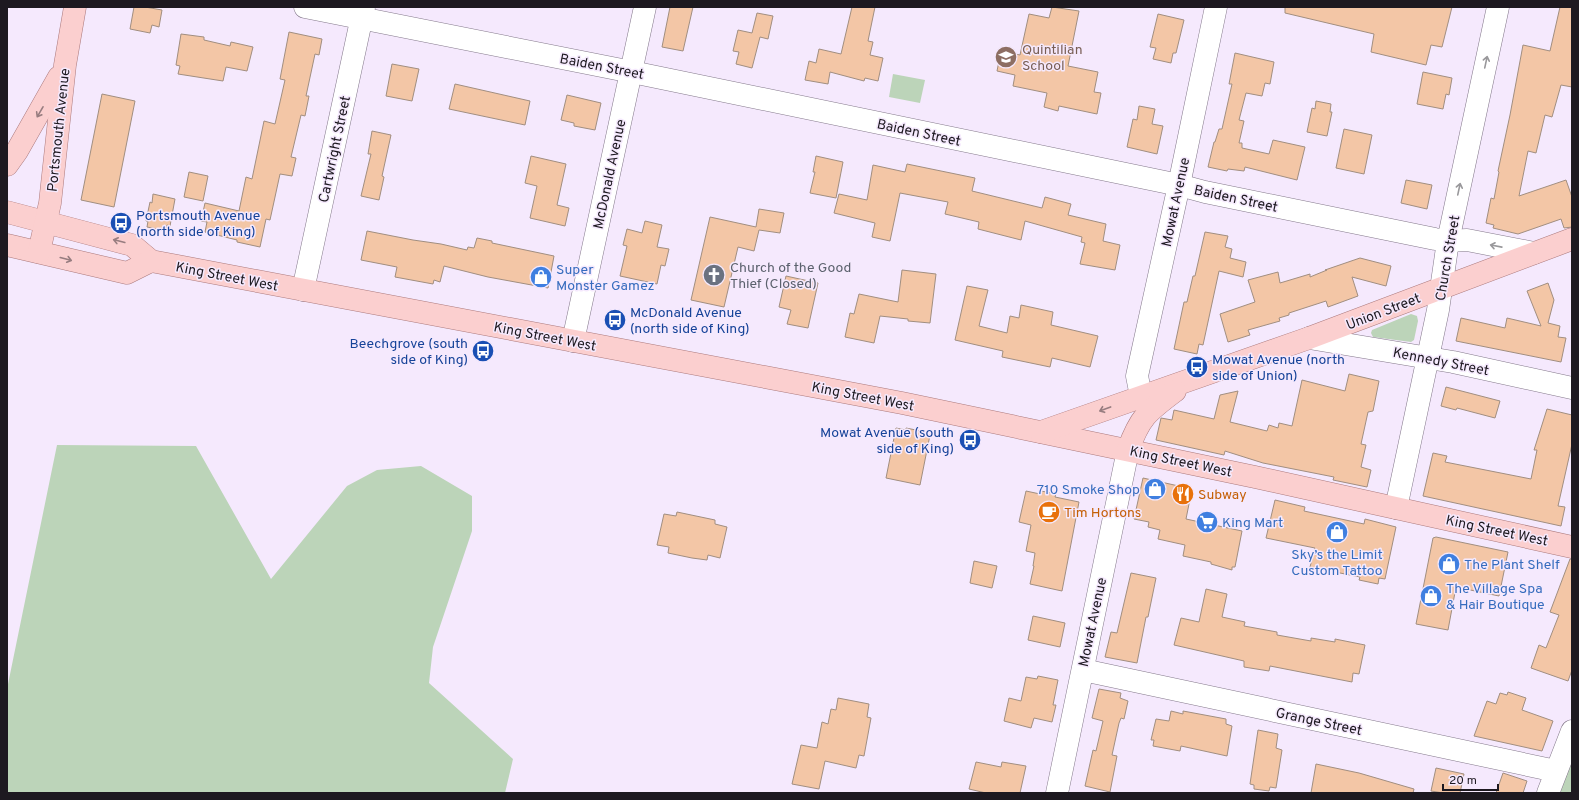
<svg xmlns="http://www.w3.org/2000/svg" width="1579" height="800" font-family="Overpass,sans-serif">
	<rect width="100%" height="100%" fill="#f5e9fd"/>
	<!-- green -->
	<g fill="#bcd4b9">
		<polygon points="893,74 925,80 920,103 889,97"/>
		<polygon points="1411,314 1417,316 1418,321 1414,340 1411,342 1373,337 1371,333 1372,330"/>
		<polygon points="57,445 196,446 271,579 347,486 377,470 421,466 472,496 472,531 433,647 429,683 513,759 505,793 7,793 7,689"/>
		<polygon points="1572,760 1572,793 1560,793"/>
	</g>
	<!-- building -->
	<g fill="#f3c6a6" stroke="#a18e80">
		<polygon points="134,7 145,7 162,10 159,27 152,25 150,33 130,29"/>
		<polygon points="670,7 693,7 683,51 662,47"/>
		<polygon points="852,7 875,7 868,41 873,42 870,55 883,58 878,81 865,78 864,81 830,72 828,84 805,80 809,61 816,63 819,49 841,54"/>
		<polygon points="1052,7 1079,11 1068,66 1098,72 1094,92 1101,93 1097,114 1059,106 1058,111 1044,107 1047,93 1013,86 1015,75 997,71 1001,51 1020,55 1029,14 1049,18"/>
		<polygon points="1285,7 1452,7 1442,47 1431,45 1426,65 1371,52 1374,34 1285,13"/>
		<polygon points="1560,7 1572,7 1572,87 1561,85 1552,117 1545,115 1536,153 1528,151 1519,196 1566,180 1572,197 1572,227 1564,228 1561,219 1518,234 1493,228 1494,225 1486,223 1491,198 1494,199 1499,172 1498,171 1510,115 1523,45 1550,51"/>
		<polygon points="757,13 773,16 768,39 760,37 752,68 736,64 739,52 733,51 738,30 752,33"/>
		<polygon points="1158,14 1184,20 1176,53 1173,53 1171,63 1153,59 1156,48 1150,47"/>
		<polygon points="289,32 322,39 319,55 315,54 306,96 309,96 305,116 301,115 291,157 296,158 292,176 280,174 270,220 266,219 260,247 237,242 237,240 205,232 207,222 201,221 205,203 239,211 246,177 252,179 264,121 275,124 285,80 280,79"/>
		<polygon points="181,34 204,37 204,40 230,46 231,42 253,47 247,71 226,67 223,81 178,74 180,66 176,65"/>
		<polygon points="1235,53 1274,62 1270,84 1265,83 1262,96 1246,93 1239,120 1244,121 1239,143 1242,143 1242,148 1269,154 1273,140 1305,147 1297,180 1245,167 1244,171 1228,169 1227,171 1208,167 1214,142 1215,142 1219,129 1222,129 1232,84 1229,84"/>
		<polygon points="392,64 419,69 412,101 386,96"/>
		<polygon points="1423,72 1452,78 1449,95 1446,94 1443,109 1417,104"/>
		<polygon points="455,84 530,101 525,125 449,109"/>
		<polygon points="102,94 135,101 114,207 81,200"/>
		<polygon points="567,95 601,103 595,130 574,126 574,123 561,120"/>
		<polygon points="1316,101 1331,104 1330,112 1332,112 1327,136 1307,132 1312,108 1315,109"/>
		<polygon points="1139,106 1155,109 1152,124 1163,126 1157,154 1127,147 1133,119 1137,120"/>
		<polygon points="1344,129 1372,135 1364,174 1336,168"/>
		<polygon points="372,131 391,135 382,176 384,177 379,200 361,196 371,154 368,154"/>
		<polygon points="531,156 566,164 557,205 569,208 565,226 530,218 537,186 525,183"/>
		<polygon points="816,156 843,162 836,198 810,193 815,172 813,172"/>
		<polygon points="907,164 975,178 972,191 1042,208 1045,197 1071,204 1068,215 1106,224 1103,241 1120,245 1115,270 1080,264 1085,243 1081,242 1082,237 1025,221 1021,240 978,229 979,222 945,214 948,202 900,193 890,241 872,237 875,223 834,213 839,194 867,200 873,165 905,172"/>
		<polygon points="189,172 208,176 203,201 184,197"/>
		<polygon points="1406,180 1432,185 1427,209 1401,203"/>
		<polygon points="153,194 175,199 170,226 167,225 166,231 147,227 148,221 146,221 150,202 152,203"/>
		<polygon points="759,209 784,213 780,233 759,230 754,251 738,247 724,307 691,300 710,217 756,227"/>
		<polygon points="645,221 662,225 657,247 669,249 665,266 661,265 657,284 620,276 627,246 623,245 627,229 642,233"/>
		<polygon points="367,231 413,240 441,244 467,250 468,247 474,248 477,238 492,241 492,243 554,256 548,288 488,277 444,266 440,282 434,280 433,284 395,277 397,267 361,260"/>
		<polygon points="1205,232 1228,236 1225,247 1232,249 1230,258 1246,262 1243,277 1219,271 1203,345 1199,344 1197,354 1174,349 1184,302 1187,302 1193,276 1195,276"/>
		<polygon points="1360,258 1391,266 1386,286 1352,277 1358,296 1328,307 1326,301 1289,313 1289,315 1279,318 1280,321 1248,330 1250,335 1228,342 1220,314 1255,302 1248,280 1278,272 1280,283 1310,274 1310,277 1327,270 1325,270"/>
		<polygon points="902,270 936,274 930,323 908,321 908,319 880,316 874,343 845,337 850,313 854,314 859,294 898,302"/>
		<polygon points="786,276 818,283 808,328 787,324 791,310 779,307"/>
		<polygon points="1548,283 1554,300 1548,323 1560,326 1558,337 1566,338 1561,362 1456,341 1461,318 1505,328 1507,318 1541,326 1527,291"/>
		<polygon points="967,286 988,290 979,326 1007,333 1010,316 1019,318 1021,305 1053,312 1051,325 1098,336 1090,367 1052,358 1050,367 1002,357 1003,351 955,340"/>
		<polygon points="1349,374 1379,381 1373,411 1368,412 1361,444 1366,445 1361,467 1371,470 1367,487 1333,480 1334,477 1263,463 1225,451 1224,455 1156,440 1161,418 1172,420 1174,410 1214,419 1220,395 1238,391 1230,422 1267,431 1269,425 1278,428 1279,423 1292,426 1302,380 1345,391"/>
		<polygon points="1446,387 1500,401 1495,418 1457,408 1456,410 1441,406"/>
		<polygon points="1547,409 1572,415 1572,444 1558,506 1565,507 1561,526 1423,496 1433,453 1447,456 1445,462 1531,479 1537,450 1534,450"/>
		<polygon points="896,428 906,430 906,428 921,431 920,434 930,435 920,485 886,478"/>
		<polygon points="1143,478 1192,489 1186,519 1242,531 1235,567 1232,567 1232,570 1211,564 1211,562 1183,556 1185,545 1158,539 1160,530 1148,527 1149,522 1134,519"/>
		<polygon points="1026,491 1040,494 1040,491 1047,492 1056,494 1055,497 1079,502 1062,591 1030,584 1034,566 1033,566 1035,553 1026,551 1031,525 1019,522"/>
		<polygon points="1275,500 1305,507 1304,511 1364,524 1365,519 1396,527 1385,579 1379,578 1378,584 1359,580 1360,577 1310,567 1315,548 1266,538"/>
		<polygon points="677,512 715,520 715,524 727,527 720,558 708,555 707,560 692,558 668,553 669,547 657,545 664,514 676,516"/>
		<polygon points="1436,537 1508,552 1499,596 1456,587 1448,630 1416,624 1433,538"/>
		<polygon points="1570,559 1572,559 1572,670 1568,681 1531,668 1539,645 1546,648 1559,615 1550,612"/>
		<polygon points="974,561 997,566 992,588 970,583"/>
		<polygon points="1131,573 1156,578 1148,617 1146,617 1137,663 1105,657 1111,632 1117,633"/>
		<polygon points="1206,589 1227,594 1222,617 1245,622 1244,626 1277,632 1277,635 1311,641 1311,638 1335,642 1335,639 1365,645 1359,674 1353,673 1352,682 1270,666 1269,671 1244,667 1244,661 1174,645 1181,618 1199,622"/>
		<polygon points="1033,616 1065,623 1060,647 1028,640"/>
		<polygon points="1038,676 1058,680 1053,705 1056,705 1052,722 1034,718 1031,728 1004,721 1009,698 1021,701 1026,677 1037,679"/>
		<polygon points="1099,689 1121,693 1120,698 1128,701 1124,719 1121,718 1119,723 1112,755 1117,756 1110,792 1085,786 1093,750 1096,751 1103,721 1092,718"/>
		<polygon points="1508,692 1526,698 1522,710 1553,721 1542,751 1474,736 1487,701 1496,704 1500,693 1507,695"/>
		<polygon points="838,698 869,704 867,717 871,718 864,756 859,755 856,768 825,761 819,789 792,784 801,745 817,748 822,722 828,724 831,709 836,710"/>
		<polygon points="1171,711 1183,714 1183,711 1226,719 1226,724 1232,726 1227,756 1181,746 1180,751 1153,746 1154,740 1151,740 1156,719 1169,721"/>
		<polygon points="1258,730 1278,734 1276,748 1282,750 1276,788 1270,787 1269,791 1254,789 1254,785 1250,784"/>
		<polygon points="976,762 1001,767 1002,762 1026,766 1020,793 986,793 969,789"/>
		<polygon points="1316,764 1359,773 1414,789 1413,793 1311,793"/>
		<polygon points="1436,768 1464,774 1460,793 1443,793 1431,791"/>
		<polygon points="1503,773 1527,781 1523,793 1496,793"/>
	</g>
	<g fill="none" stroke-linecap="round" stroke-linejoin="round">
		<!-- minor casing -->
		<g stroke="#84798b" stroke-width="23">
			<g id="minor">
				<polyline points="305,7 632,72 1179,185 1205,192 1435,239 1448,241 1467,240 1534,253"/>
				<polyline points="303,290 364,7"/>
				<polyline points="1309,338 1453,362 1572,388"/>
				<polyline points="573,341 645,7"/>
				<polyline points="1141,396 1137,376 1179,185 1216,7"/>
				<polyline points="1396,508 1438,310 1448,241 1498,7"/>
				<polyline points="1083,670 1556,771"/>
				<polyline points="1057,793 1128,450"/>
				<polyline points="1548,793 1572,731"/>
			</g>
		</g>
		<!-- major casing -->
		<g stroke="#ab7a7d" stroke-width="23">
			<g id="major">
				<polyline points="7,165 17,151 59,77"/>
				<polyline points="7,212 132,245 151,261 902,403 1255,477 1572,547"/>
				<polyline points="7,245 127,273 151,261"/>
				<polyline points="39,252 50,203 65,65 75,7"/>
				<polyline points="1041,432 1309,338 1572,239"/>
				<path d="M1128,450C1140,417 1147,412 1175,391"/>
			</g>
		</g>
		<!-- minor -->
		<use href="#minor" stroke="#fff" stroke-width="22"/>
		<!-- major -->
		<use href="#major" stroke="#fbcfcf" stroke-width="22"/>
	</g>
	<!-- one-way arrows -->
	<defs><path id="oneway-shaft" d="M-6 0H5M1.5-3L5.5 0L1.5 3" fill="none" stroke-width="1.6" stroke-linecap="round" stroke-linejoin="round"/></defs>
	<g stroke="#99989b">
		<use href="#oneway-shaft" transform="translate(1486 62) rotate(-78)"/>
		<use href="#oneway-shaft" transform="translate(1459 189) rotate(-78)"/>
		<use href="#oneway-shaft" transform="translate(1496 246) rotate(-169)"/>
	</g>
	<g stroke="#977d80">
		<use href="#oneway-shaft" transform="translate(40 112) rotate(120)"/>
		<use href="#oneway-shaft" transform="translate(119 241) rotate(-166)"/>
		<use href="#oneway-shaft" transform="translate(66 259) rotate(15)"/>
		<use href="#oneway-shaft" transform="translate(1105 409) rotate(160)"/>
	</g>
	<!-- icons -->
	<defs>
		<g id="school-disc" transform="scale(1.15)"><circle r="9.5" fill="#8d6e63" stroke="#f5e9fd"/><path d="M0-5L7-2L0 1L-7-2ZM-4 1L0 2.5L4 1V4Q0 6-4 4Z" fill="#fff"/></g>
		<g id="bus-disc" transform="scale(1.15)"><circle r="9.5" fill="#1a4fb4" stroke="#f5e9fd"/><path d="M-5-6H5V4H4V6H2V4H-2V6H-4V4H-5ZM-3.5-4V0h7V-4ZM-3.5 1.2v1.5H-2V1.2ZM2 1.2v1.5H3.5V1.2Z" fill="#fff"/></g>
		<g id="church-disc" transform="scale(1.15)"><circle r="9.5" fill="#6b7280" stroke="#f5e9fd"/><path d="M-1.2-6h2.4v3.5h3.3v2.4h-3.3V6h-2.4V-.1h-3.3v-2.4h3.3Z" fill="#fff"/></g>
		<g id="shop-disc" transform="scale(1.15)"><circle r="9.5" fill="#3f7fe0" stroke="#f5e9fd"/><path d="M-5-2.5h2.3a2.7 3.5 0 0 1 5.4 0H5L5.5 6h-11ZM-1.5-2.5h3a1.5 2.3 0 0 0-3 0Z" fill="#fff"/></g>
		<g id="restaurant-disc" transform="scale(1.15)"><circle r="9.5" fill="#e8710a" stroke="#f5e9fd"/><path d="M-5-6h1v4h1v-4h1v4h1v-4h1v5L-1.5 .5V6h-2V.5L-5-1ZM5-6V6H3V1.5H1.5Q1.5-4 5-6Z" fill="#fff"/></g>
		<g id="cafe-disc" transform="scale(1.15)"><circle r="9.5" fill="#e8710a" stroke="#f5e9fd"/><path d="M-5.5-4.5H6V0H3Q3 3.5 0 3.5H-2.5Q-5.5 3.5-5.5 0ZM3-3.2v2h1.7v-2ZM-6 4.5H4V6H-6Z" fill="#fff"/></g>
		<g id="supermarket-disc" transform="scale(1.15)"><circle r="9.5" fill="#3f7fe0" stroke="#f5e9fd"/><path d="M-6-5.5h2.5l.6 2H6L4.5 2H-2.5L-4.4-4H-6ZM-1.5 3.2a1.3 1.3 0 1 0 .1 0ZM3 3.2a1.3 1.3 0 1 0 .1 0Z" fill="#fff"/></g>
	</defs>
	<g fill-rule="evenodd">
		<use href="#school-disc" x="1006" y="57"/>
		<use href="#bus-disc" x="121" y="223"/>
		<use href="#church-disc" x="714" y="275"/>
		<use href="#shop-disc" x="541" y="277"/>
		<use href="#bus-disc" x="615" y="320"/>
		<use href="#bus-disc" x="483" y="351"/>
		<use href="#bus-disc" x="1197" y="367"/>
		<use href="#bus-disc" x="970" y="440"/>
		<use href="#shop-disc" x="1155" y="489"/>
		<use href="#restaurant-disc" x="1183" y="494"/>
		<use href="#cafe-disc" x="1049" y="512"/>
		<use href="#supermarket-disc" x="1207" y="522"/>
		<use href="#shop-disc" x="1337" y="532"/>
		<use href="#shop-disc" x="1449" y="564"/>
		<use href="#shop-disc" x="1431" y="596"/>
	</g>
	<g text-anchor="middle" stroke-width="3" stroke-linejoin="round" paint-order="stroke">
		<!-- education labels -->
		<g font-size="14" fill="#785e54" stroke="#f5e9fd" text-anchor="start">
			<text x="1022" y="54">Quintilian<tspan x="1022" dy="16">School</tspan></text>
		</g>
		<!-- street labels -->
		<g font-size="14" fill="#1d1920" stroke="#f5e9fd">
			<text transform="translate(602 66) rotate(11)" y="5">Baiden Street</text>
			<text transform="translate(58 130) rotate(-84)" y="5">Portsmouth Avenue</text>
			<text transform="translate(919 132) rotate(12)" y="5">Baiden Street</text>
			<text transform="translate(334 149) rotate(-78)" y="5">Cartwright Street</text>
			<text transform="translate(609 174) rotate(-78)" y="5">McDonald Avenue</text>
			<text transform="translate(1236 198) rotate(12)" y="5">Baiden Street</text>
			<text transform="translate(1175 202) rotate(-78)" y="5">Mowat Avenue</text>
			<text transform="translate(1447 258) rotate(-80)" y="5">Church Street</text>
			<text transform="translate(227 276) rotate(11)" y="5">King Street West</text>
			<text transform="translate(1383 311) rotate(-21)" y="5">Union Street</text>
			<text transform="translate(545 336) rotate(11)" y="5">King Street West</text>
			<text transform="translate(1441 361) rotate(11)" y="5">Kennedy Street</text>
			<text transform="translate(863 396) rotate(11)" y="5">King Street West</text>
			<text transform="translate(1181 461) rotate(12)" y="5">King Street West</text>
			<text transform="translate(1497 530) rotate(12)" y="5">King Street West</text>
			<text transform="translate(1092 622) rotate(-78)" y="5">Mowat Avenue</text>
			<text transform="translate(1319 721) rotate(12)" y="5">Grange Street</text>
		</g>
		<!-- transit labels -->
		<g font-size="14" fill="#164399" stroke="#f5e9fd" text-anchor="start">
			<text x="136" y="220">Portsmouth Avenue<tspan x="136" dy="16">(north side of King)</tspan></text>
			<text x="630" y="317">McDonald Avenue<tspan x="630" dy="16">(north side of King)</tspan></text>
			<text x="468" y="348" text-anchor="end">Beechgrove (south<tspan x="468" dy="16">side of King)</tspan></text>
			<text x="1212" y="364">Mowat Avenue (north<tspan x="1212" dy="16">side of Union)</tspan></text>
			<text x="954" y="437" text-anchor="end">Mowat Avenue (south<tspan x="954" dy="16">side of King)</tspan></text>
		</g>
		<!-- worship labels -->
		<g font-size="14" fill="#5b616d" stroke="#f5e9fd" text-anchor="start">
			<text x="730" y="272">Church of the Good<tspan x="730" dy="16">Thief (Closed)</tspan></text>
		</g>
		<!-- shop labels -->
		<g font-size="14" fill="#366cbe" stroke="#f5e9fd" text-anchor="start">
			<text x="556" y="274">Super<tspan x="556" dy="16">Monster Gamez</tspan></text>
			<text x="1140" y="494" text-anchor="end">710 Smoke Shop</text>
			<text x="1222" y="527">King Mart</text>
			<text x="1337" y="559" text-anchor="middle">Sky’s the Limit<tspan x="1337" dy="16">Custom Tattoo</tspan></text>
			<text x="1464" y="569">The Plant Shelf</text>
			<text x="1446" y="593">The Village Spa<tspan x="1446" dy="16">&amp; Hair Boutique</tspan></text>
		</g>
		<!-- food labels -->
		<g font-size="14" fill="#c56008" stroke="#f5e9fd" text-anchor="start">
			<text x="1198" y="499">Subway</text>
			<text x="1064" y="517">Tim Hortons</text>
		</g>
	</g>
	<!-- border -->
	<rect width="1579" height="800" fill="none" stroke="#1d1920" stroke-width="16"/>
	<!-- scale -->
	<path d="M1443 784v6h55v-6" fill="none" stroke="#1d1920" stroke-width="2"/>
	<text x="1449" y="784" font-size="12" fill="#1d1920" stroke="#f5e9fd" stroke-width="3" paint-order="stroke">20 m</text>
</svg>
